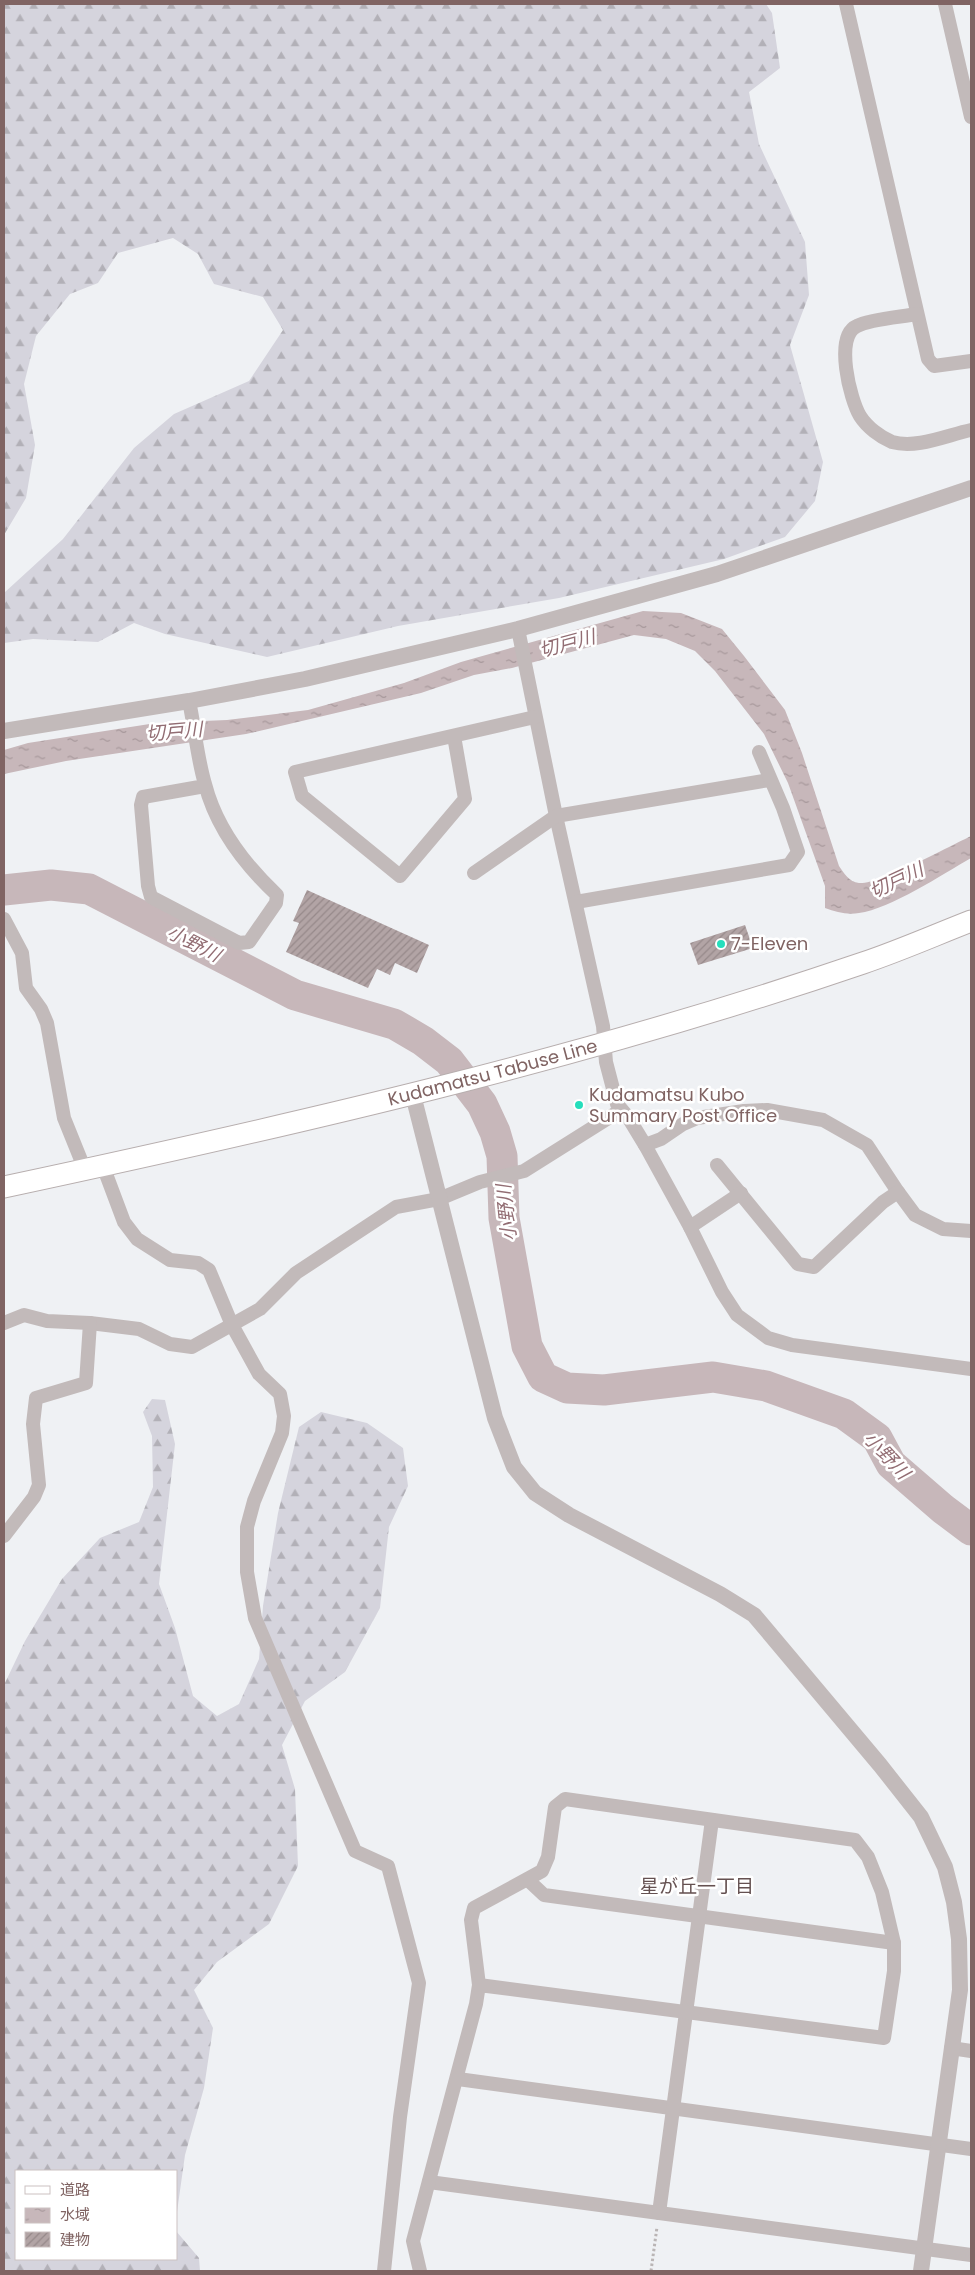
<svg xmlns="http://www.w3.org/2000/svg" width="975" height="2275" font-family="Poppins,'Noto Sans JP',sans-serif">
	<defs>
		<pattern id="forest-firs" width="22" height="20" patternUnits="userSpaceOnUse" patternTransform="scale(1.25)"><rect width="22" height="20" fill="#d5d4dd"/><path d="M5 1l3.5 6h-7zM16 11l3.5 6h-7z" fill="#b2b0b7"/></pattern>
		<pattern id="water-ripples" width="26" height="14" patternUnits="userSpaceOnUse" patternTransform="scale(1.25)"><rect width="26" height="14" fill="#c7b7ba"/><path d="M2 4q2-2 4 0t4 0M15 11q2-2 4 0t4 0" fill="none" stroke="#a7989b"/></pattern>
		<pattern id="building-hatch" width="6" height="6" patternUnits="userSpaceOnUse" patternTransform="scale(1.25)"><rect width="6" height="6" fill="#b2a4a5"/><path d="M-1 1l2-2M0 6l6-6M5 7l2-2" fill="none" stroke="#96898a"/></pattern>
	</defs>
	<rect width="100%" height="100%" fill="#eff1f4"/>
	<!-- forest -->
	<g fill="url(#forest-firs)">
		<polygon points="4,4 766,4 772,13 780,68 749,92 759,144 805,242 809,295 790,345 823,462 815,501 785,537 724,559 559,598 398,626 267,657 165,634 134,623 98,642 33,639 4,643 4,593 63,539 134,448 174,414 249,381 283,330 263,297 214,284 198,254 173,238 118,253 98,283 70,294 36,336 24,384 35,445 26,498 4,535"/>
		<polygon points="152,1399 165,1400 175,1444 159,1584 175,1628 193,1696 217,1716 239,1704 259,1659 263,1606 278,1513 299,1427 321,1412 367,1423 403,1448 408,1486 389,1527 380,1608 345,1672 305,1701 282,1745 295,1789 298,1866 269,1924 217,1962 194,1990 213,2028 204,2088 185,2155 176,2219 176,2171 16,2171 16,2259 176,2259 176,2231 199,2258 200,2271 4,2271 4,1685 25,1641 62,1579 100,1538 139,1522 153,1487 152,1436 143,1412"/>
	</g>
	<!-- water -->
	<path fill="url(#water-ripples)" d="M643,611L681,613L722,629L744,656L785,710L802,753L839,866C844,873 849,882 859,883C878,885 950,846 971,836V858C943,874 890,909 859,913C847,915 836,912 825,908V886L788,783L764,734L715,671L695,651L666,639L634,635L512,668L474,675L421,693L246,734L66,761L4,774V750L28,743L156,723L227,720L308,710L404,683L461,662Z"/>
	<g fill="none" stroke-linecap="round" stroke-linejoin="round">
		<!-- river -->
		<polyline stroke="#c7b7ba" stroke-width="31" points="4,890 51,885 89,889 295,995 394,1024 423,1041 449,1061 482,1104 495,1132 502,1156 504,1218 527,1346 543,1377 567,1388 604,1390 713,1377 766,1386 844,1414 877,1438 891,1464 943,1509 971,1530"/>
	</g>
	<!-- building -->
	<g fill="url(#building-hatch)">
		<polygon points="307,890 429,945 417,973 395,963 390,975 377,969 368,988 286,952 299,923 293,921"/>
		<polygon points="745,925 753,948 698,965 690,943"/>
	</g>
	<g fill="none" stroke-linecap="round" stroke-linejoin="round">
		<!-- primary casing -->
		<g stroke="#b7aeae" stroke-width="23">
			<g id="primary">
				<path id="s1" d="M4,1187C294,1125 582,1059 863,963C899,951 935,935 971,921"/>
			</g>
		</g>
		<!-- path -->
		<polyline stroke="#bab5b5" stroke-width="3" stroke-dasharray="2.5 2.5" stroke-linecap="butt" points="651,2271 657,2227"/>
		<!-- minor -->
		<g stroke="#c2baba" stroke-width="14">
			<polyline points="846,4 928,359 934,366 971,361"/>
			<polyline points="945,4 971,117"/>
			<path d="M917,314C901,317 870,319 857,326C834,336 850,399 860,416C867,427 880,437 892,442C917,449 947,435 971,430"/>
			<polyline points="518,629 556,816 603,1026 606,1062 617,1104 628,1117 645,1145 690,1227 722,1292 737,1315 768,1338 792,1345 971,1369"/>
			<path d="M189,701C195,729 197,757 205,784C216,827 245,865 277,895L276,903L249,942L239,943L151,897L148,886L141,805L143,797L205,786"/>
			<polyline points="454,736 465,799 400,876 302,796 295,772 535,717"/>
			<polyline points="474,873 556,816 769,780"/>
			<polyline points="576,902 789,865 798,852 783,808 759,752"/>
			<polyline points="4,919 22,953 26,988 41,1009 47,1023 64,1118 85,1170"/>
			<polyline points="645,1145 661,1139 683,1124 697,1118 744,1111 767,1110 823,1120 867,1145 898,1192 915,1215 943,1229 971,1231"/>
			<polyline points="717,1165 798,1264 814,1267 883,1202 898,1192"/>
			<polyline points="103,1166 124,1222 137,1239 170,1260 198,1263 209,1270 232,1325 259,1374 280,1394 284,1416 282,1433 254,1501 247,1527 247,1572 255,1618 355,1851 388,1866 419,1983 400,2117 384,2271"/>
			<polyline points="690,1227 741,1193"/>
			<polyline points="4,1323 24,1315 47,1321 90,1323 139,1329 170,1344 192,1347 260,1309 296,1273 396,1207 439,1199 480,1182 524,1171 621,1110"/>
			<polyline points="4,1536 34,1497 39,1485 33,1424 36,1398 86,1383 90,1323"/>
			<polyline points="528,1880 544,1895 894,1943"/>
			<polyline points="951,2048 971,2051"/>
			<polyline points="458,2079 971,2149"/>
			<polyline points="429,2182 971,2255"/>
			<polyline points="659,2213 712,1820"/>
			<polyline points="420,2271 413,2241 476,2004 479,1985 471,1920 474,1908 542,1871 548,1857 555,1807 565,1799 855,1840 868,1857 882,1892 894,1943 894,1971 884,2038 479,1985"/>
		</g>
		<!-- tertiary -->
		<g stroke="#c2baba" stroke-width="16">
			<polyline points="4,731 189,701 305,679 518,629 717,574 971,488"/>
			<polyline points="413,1095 495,1418 514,1467 535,1493 569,1515 720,1594 754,1615 880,1765 921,1817 945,1867 954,1902 959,1939 960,1990 921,2271"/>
		</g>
		<!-- primary -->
		<use href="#primary" stroke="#fff" stroke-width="21"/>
	</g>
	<!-- markers -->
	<g fill="#25debc" stroke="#fff" stroke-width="2">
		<circle cx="721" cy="944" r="5"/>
		<circle cx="579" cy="1105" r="5"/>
	</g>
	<g text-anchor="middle" stroke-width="5" stroke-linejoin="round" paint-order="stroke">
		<!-- poi labels -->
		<g font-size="18" fill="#806463" stroke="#fff" text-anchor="start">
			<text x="731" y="950">7-Eleven</text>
			<text x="589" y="1101">Kudamatsu Kubo<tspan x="589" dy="21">Summary Post Office</tspan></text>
		</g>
		<!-- street labels -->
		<g font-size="18" fill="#806463" stroke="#fff">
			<text dy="6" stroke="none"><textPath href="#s1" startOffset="502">Kudamatsu Tabuse Line</textPath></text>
		</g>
		<!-- water labels -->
		<g font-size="19" font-style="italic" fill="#926d73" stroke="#fff">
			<text transform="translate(567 643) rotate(-15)" y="7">切戸川</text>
			<text transform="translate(174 731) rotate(-5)" y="7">切戸川</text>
			<text transform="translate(896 880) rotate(-25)" y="7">切戸川</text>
			<text transform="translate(194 943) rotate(27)" y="7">小野川</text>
			<text transform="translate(506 1213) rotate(-96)" y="7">小野川</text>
			<text transform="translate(887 1455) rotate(47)" y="7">小野川</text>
		</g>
		<!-- neighbourhood labels -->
		<g font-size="19" fill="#655151" stroke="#fff">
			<text x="697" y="1893">星が丘一丁目</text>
		</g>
	</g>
	<!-- border -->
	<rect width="975" height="2275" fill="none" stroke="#806463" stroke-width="10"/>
	<!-- legend -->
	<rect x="15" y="2170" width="162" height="90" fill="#ffffff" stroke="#ccc1c1"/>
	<rect x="25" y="2186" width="25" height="8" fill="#ffffff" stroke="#ccc1c1"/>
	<text x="60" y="2195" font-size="15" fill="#806463">道路</text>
	<rect x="25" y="2208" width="25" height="15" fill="url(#water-ripples)" stroke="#ccc1c1"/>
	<text x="60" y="2220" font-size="15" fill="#806463">水域</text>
	<rect x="25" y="2232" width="25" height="15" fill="url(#building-hatch)" stroke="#ccc1c1"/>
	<text x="60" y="2245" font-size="15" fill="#806463">建物</text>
</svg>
